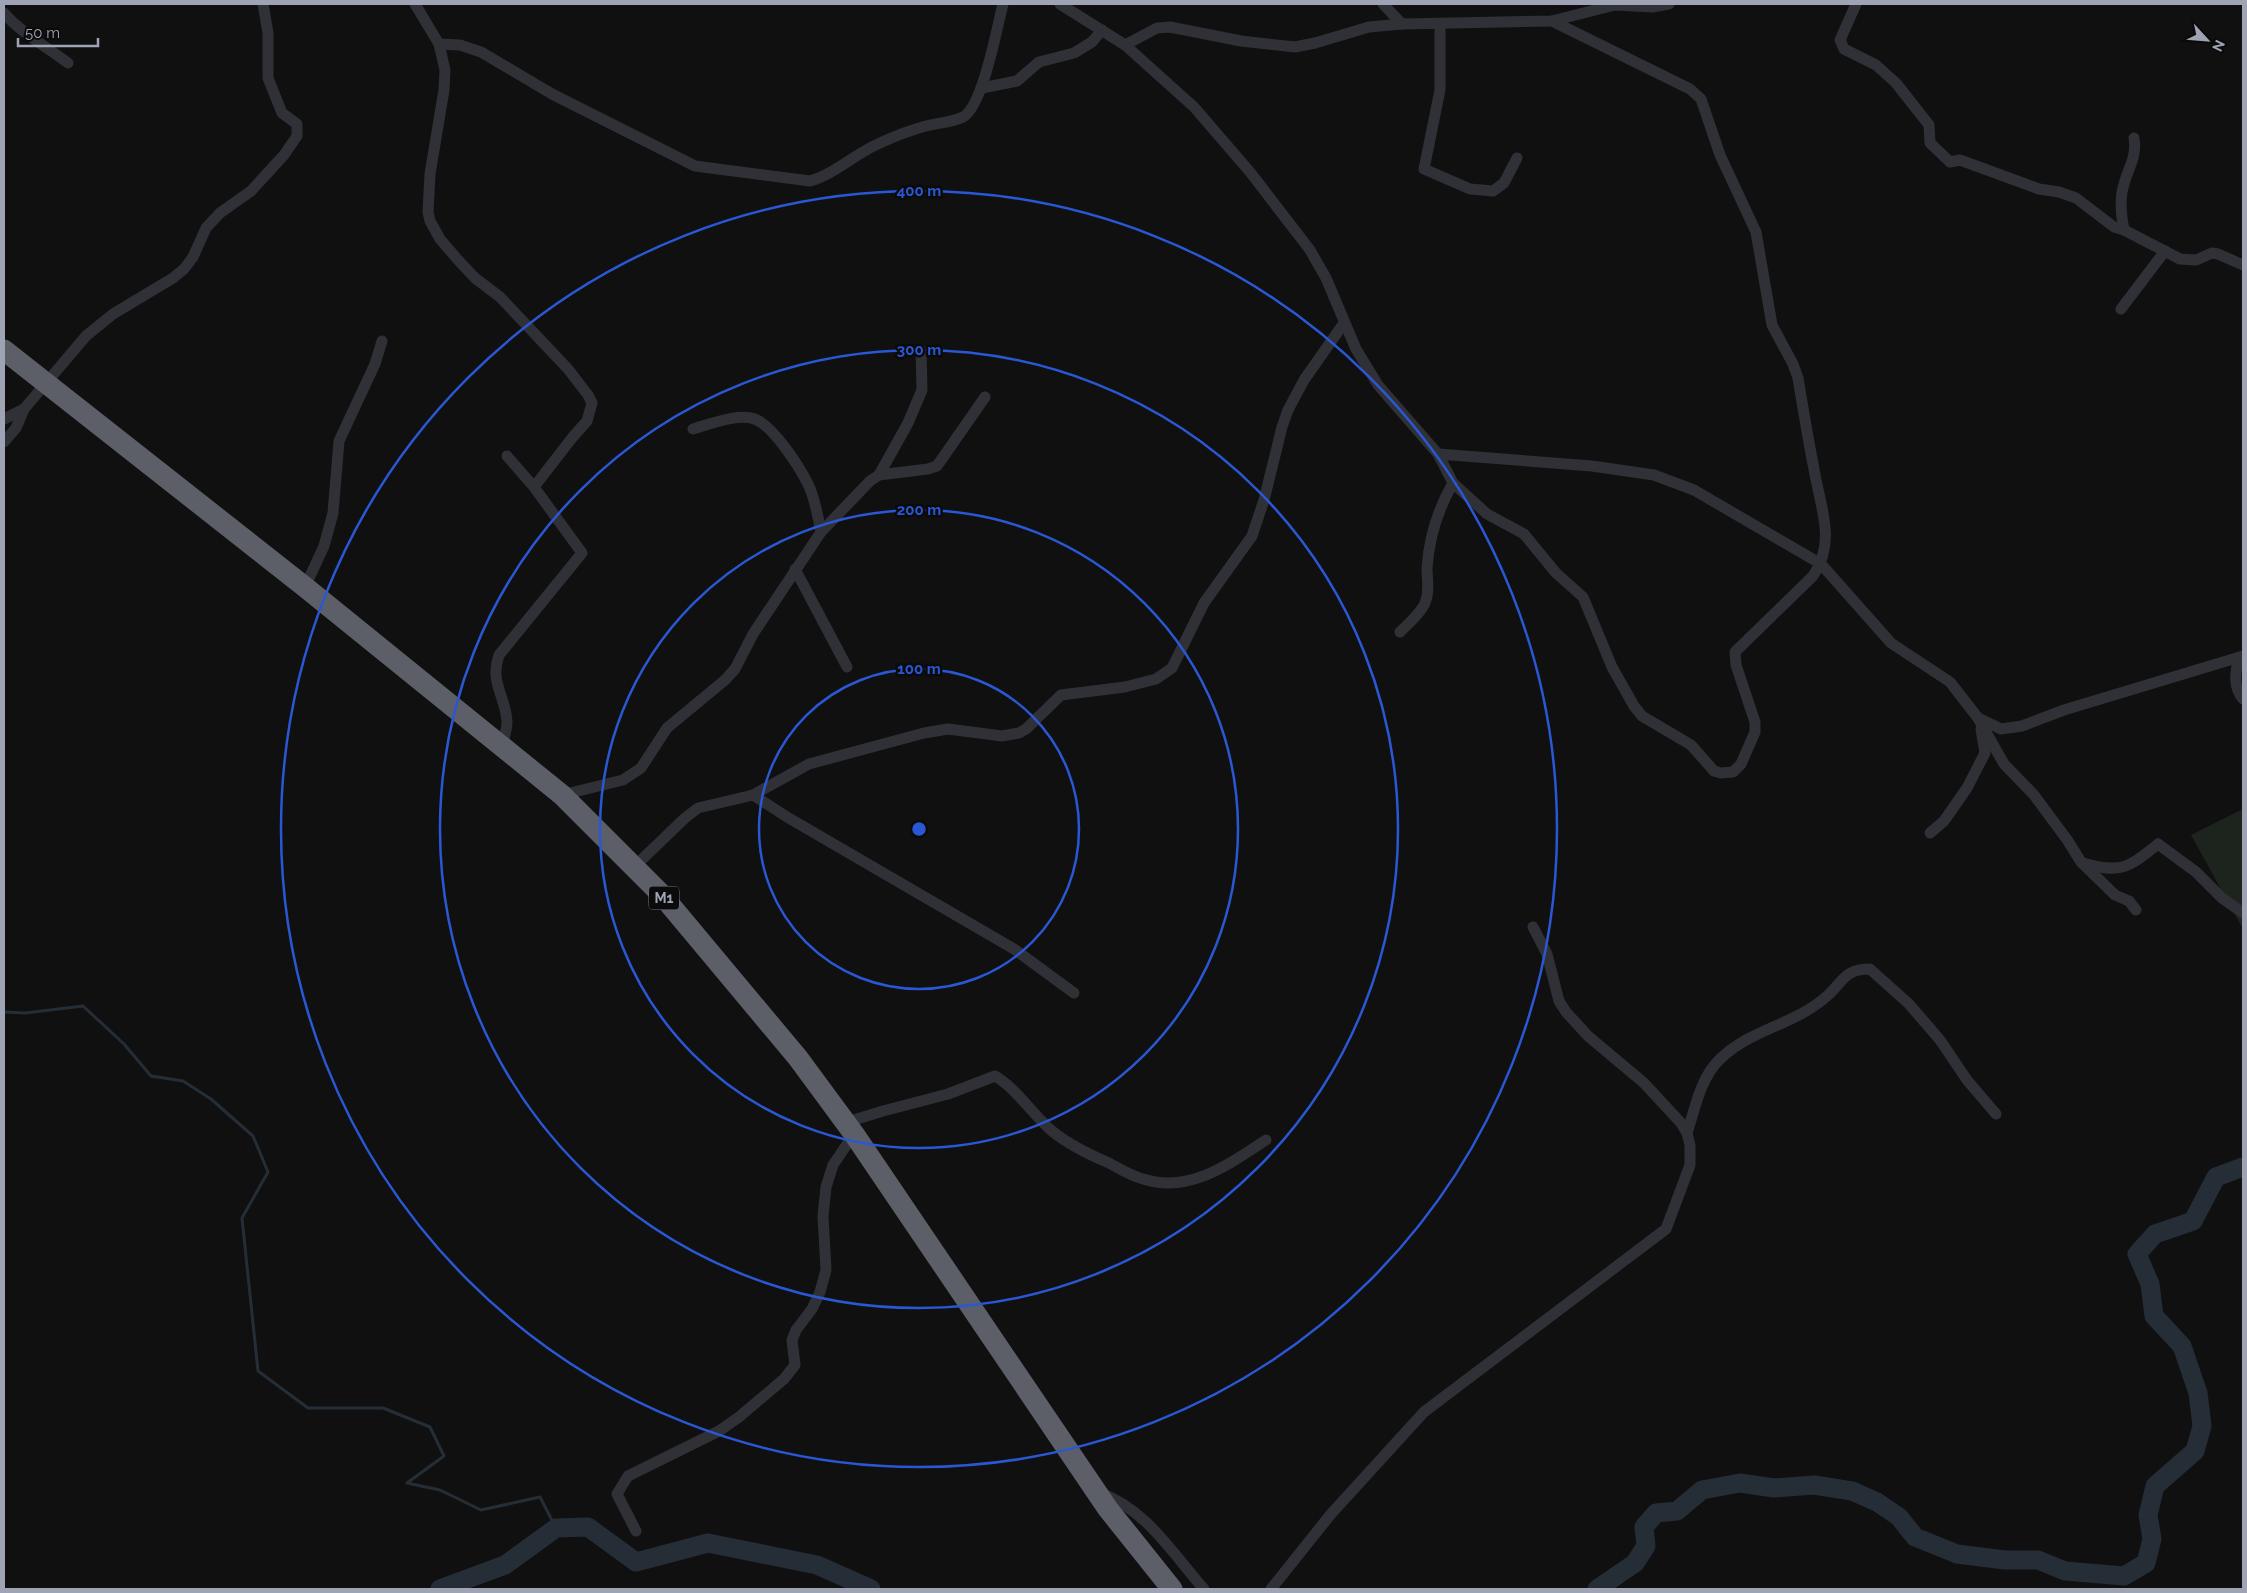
<svg xmlns="http://www.w3.org/2000/svg" width="2247" height="1593" font-family="Raleway,sans-serif">
	<rect width="100%" height="100%" fill="#101011"/>
	<!-- green -->
	<polygon fill="#1c241d" points="2243,809 2243,929 2191,835"/>
	<g fill="none" stroke-linecap="round" stroke-linejoin="round">
		<!-- stream -->
		<polyline stroke="#252e36" stroke-width="3" points="4,1012 25,1013 83,1006 124,1044 151,1076 183,1081 211,1099 253,1136 268,1172 242,1218 258,1371 308,1408 383,1408 430,1427 444,1456 407,1483 440,1490 481,1510 540,1497 556,1528"/>
		<!-- river -->
		<g stroke="#252e36" stroke-width="19">
			<polyline points="440,1589 505,1565 556,1528 588,1527 636,1562 708,1543 817,1565 871,1589"/>
			<polyline points="1597,1589 1635,1563 1646,1546 1644,1527 1656,1513 1677,1511 1702,1490 1740,1483 1774,1488 1814,1485 1852,1491 1877,1502 1899,1517 1915,1537 1957,1554 2005,1560 2038,1560 2065,1571 2124,1576 2146,1563 2152,1539 2148,1515 2155,1486 2195,1451 2202,1426 2198,1393 2182,1346 2154,1316 2150,1284 2137,1254 2155,1234 2193,1221 2216,1177 2243,1167"/>
		</g>
		<!-- street -->
		<g stroke="#303137" stroke-width="11">
			<polyline points="415,4 439,44 445,70 444,90 430,174 428,212 430,221 440,239 458,260 475,278 500,297 568,369 588,395 592,403 587,421 572,438 534,487"/>
			<path d="M1060,4L1125,45L1194,107L1250,172L1310,250L1326,278L1356,349L1378,385L1438,454L1453,483L1487,514L1524,534L1556,573L1583,597L1612,667L1634,706L1642,716L1691,745L1714,771L1721,773L1733,772L1741,764L1755,732V722L1736,665L1735,652L1813,576C1837,541 1820,507 1814,469C1808,439 1803,408 1798,378L1793,364L1772,325L1756,232L1720,155L1701,99L1690,89L1552,21"/>
			<polyline points="1383,4 1402,24"/>
			<polyline points="1856,4 1840,40 1844,49 1876,65 1896,83 1929,125 1930,143 1950,162 1960,160 2039,189 2059,192 2076,198 2114,227 2124,230"/>
			<path d="M4,13C22,34 46,46 68,63"/>
			<polyline points="1440,25 1440,90 1424,169 1470,189 1493,191 1504,183 1517,158"/>
			<path d="M439,44L460,45L481,52L552,94L695,166L810,181C835,174 856,153 880,143C895,136 911,130 926,126C938,123 953,122 963,117C983,106 997,27 1003,4"/>
			<polyline points="1125,45 1157,28 1170,27 1241,41 1295,47 1315,43 1369,27 1402,24 1552,21 1615,5 1652,7 1669,4"/>
			<polyline points="982,88 1017,81 1039,62 1074,53 1092,42 1102,30"/>
			<path d="M2134,138C2137,157 2129,166 2124,184C2119,199 2121,215 2124,230L2180,259L2196,260L2212,253L2218,254L2243,265"/>
			<polyline points="2121,309 2165,251"/>
			<polyline points="4,419 24,409"/>
			<path d="M693,429C710,424 740,412 757,420C775,429 799,466 808,484C815,498 818,517 821,532"/>
			<polyline points="4,442 16,428 24,409 86,336 113,314 173,278 184,269 193,257 206,228 220,213 251,191 284,155 297,136 297,124 282,113 268,78 268,33 263,4"/>
			<polyline points="1438,454 1592,466 1654,475 1694,490 1821,564 1891,643 1950,682 1978,718 2004,764 2034,795 2068,841 2081,862 2115,895 2129,901 2136,910"/>
			<polyline points="879,475 908,423 922,390 921,350"/>
			<polyline points="795,569 847,667"/>
			<polyline points="305,587 324,546 333,513 339,441 375,364 382,341"/>
			<path d="M1400,632C1408,624 1421,613 1425,603C1430,592 1427,579 1427,568C1429,538 1438,509 1453,483"/>
			<path d="M2239,658C2235,672 2233,687 2243,699"/>
			<polyline points="1978,718 2001,729 2022,726 2064,710 2243,656"/>
			<path d="M502,746C504,738 507,730 507,722C506,697 489,682 499,655L582,553L534,487L507,456"/>
			<polyline points="562,795 623,780 641,768 667,728 725,680 735,669 753,634 821,532 870,481 879,475 928,469 937,466 985,397"/>
			<polyline points="753,795 787,817 1014,949 1074,993"/>
			<polyline points="1930,833 1944,821 1967,788 1985,753 1981,729"/>
			<path d="M2083,863C2121,874 2128,868 2158,844L2196,872L2222,898L2243,913"/>
			<polyline points="634,867 685,818 698,808 753,795 809,764 924,733 948,729 1002,736 1019,733 1026,729 1061,695 1125,687 1156,679 1172,668 1204,603 1252,536 1264,500 1282,427 1288,410 1304,380 1344,323"/>
			<path d="M844,1123L883,1111L948,1094L995,1076C1016,1088 1033,1115 1052,1131C1068,1144 1090,1155 1109,1163C1120,1169 1131,1176 1143,1179C1190,1194 1229,1164 1266,1140"/>
			<path d="M1687,1133C1695,1109 1700,1079 1719,1060C1750,1029 1795,1025 1827,996C1844,981 1844,969 1870,969L1909,1004L1940,1040L1967,1080L1996,1114"/>
			<path d="M1100,1493C1146,1509 1173,1554 1204,1589"/>
			<polyline points="636,1531 617,1494 628,1476 719,1431 739,1417 784,1379 795,1365 792,1340 796,1330 812,1309 820,1292 826,1270 823,1216 826,1187 833,1165 854,1134"/>
			<polyline points="1271,1589 1331,1514 1424,1412 1666,1229 1690,1165 1690,1145 1687,1133 1681,1123 1644,1083 1588,1036 1566,1012 1559,1001 1547,954 1533,927"/>
		</g>
		<!-- highway -->
		<polyline stroke="#5c5e68" stroke-width="21" points="4,350 305,587 562,795 661,894 798,1058 854,1134 1108,1509 1172,1589"/>
	</g>
	<!-- distance rings -->
	<g fill="none" stroke="#2a57d4" stroke-width="2.5">
		<circle cx="919" cy="829" r="160"/>
		<circle cx="919" cy="829" r="319"/>
		<circle cx="919" cy="829" r="479"/>
		<circle cx="919" cy="829" r="638"/>
	</g>
	<g text-anchor="middle" stroke-width="5" stroke-linejoin="round" paint-order="stroke">
		<!-- shield labels -->
		<rect fill="#0b0b0c" stroke="#737682" stroke-width="1" x="649" y="886.5" width="30" height="23" rx="4"/>
		<g font-size="14" font-weight="bold" fill="#9fa4b4">
			<text x="664" y="903">M1</text>
		</g>
	</g>
	<circle cx="919" cy="829" r="8" fill="#2a57d4" stroke="#0b0b0c" stroke-width="2.5"/>
	<g font-size="15" text-anchor="middle" font-weight="bold" fill="#2a57d4" stroke="#0b0b0c" stroke-width="5" stroke-linejoin="round" paint-order="stroke">
		<text x="919" y="196">400 m</text>
		<text x="919" y="355">300 m</text>
		<text x="919" y="515">200 m</text>
		<text x="919" y="674">100 m</text>
	</g>
	<!-- border -->
	<rect width="2247" height="1593" fill="none" stroke="#9fa4b4" stroke-width="10"/>
	<!-- north arrow -->
	<g transform="translate(2207 40) rotate(116)" stroke="#0b0b0c" stroke-width="4" paint-order="stroke">
	<path d="M0-4L9 19L0 12L-9 19Z" fill="#9fa4b4"/>
	<text y="-8" font-size="14" font-weight="bold" text-anchor="middle" fill="#9fa4b4">N</text>
	</g>
	<!-- scale -->
	<path d="M18 38v8h80v-8" fill="none" stroke="#9fa4b4" stroke-width="2.5"/>
	<text x="25" y="38" font-size="15" fill="#9fa4b4" stroke="#0b0b0c" stroke-width="4" paint-order="stroke">50 m</text>
</svg>
